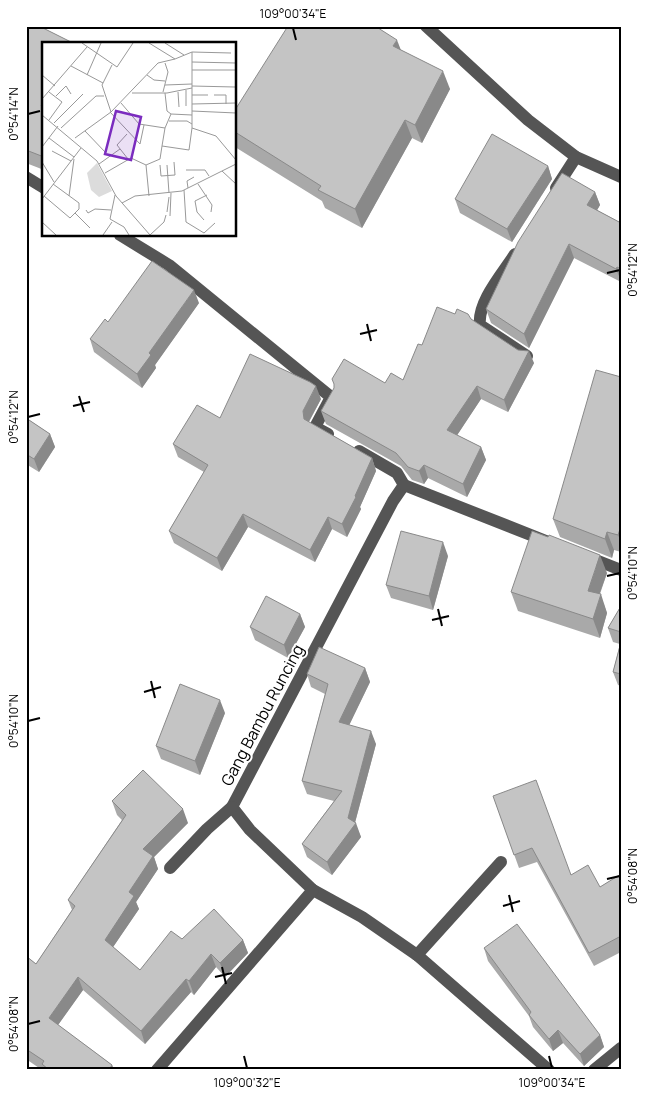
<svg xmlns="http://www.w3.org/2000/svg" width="647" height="1096" font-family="Manrope,sans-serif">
	<rect width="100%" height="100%" fill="#fff"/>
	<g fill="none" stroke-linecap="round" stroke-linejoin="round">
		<!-- minor -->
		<g stroke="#555" stroke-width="12">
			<polyline points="426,26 528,120 576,157 621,177"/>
			<polyline points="26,177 44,188"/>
			<polyline points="556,188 576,157"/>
			<polyline points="120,235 169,265 331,397 315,427 328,434"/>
			<path d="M515,254C503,273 477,302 480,325L527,356"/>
			<polyline points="359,451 397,473 404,485"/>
			<polyline points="404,485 393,501 232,807 250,830 313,890 362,917 417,955 549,1070"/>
			<polyline points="404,485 546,541"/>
			<polyline points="588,557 621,570"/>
			<polyline points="170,868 207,829 232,807"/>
			<polyline points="417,955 501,862"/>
			<polyline points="157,1070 313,890"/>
			<polyline points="594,1070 621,1048"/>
		</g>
	</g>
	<!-- wall -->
	<g fill="#a9a9a9">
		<polygon points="26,26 44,44 44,170 26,163"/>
		<polygon points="400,49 450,89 422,143 412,138 362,228 325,208 322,201 235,147 235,110"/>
		<polygon points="548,166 552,179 512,242 460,213 455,199"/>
		<polygon points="595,192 600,205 597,210 621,223 621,282 574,258 529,348 491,323 486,309"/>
		<polygon points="199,303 155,365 156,368 142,388 94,352 90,339 108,322"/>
		<polygon points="471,319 534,363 508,412 481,399 457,435 481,447 486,460 467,497 428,478 424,484 412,480 401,466 326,424 321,411 334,388 385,383 403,380 422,345"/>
		<polygon points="621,377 621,552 614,550 612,558 560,537 553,519"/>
		<polygon points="321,399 309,422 372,458 376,471 360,507 361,509 347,537 332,529 315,562 248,527 222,571 174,543 169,531 204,472 178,457 173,444 220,418"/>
		<polygon points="26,418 50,434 55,447 39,472 26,464"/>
		<polygon points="448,556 433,610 391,598 386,585"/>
		<polygon points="607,573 600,594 607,613 600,638 518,611 511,592"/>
		<polygon points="621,606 621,686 618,685 613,672 620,644 613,642 608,628"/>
		<polygon points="300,614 305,627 288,658 255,640 250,627"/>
		<polygon points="365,668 370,682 349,725 376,744 355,823 361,837 332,875 307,857 302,844 334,801 307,794 302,781 325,694 311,687 307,674"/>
		<polygon points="225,713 200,775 161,759 156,746"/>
		<polygon points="493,796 571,875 600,887 621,874 621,952 594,966 537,862 519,868"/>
		<polygon points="112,801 188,823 154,857 158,869 136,902 139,909 113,947 140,970 182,939 243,940 248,953 225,977 216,967 194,995 191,992 145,1044 83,990 58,1025 112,1065 114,1070 42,1070 26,1059 26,956 36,964 72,910 68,900 122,820 117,815"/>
		<polygon points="484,948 600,1035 604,1047 584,1066 563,1043 553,1051 533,1027 529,1016 488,961"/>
	</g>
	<!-- shaded-wall -->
	<g fill="#898989">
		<polygon points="397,40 404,58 393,46"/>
		<polygon points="443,71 450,89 422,143 415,125"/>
		<polygon points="405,120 412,138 362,228 355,209"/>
		<polygon points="548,166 552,179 512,242 507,229"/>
		<polygon points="595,192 600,205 592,219 587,205"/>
		<polygon points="569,244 574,258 529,348 524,334"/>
		<polygon points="617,267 621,277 621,281 616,269"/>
		<polygon points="194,290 199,303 155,365 156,368 142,388 137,374 149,353"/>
		<polygon points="529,351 534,363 508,412 504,400"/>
		<polygon points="316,386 321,399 308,423 304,419 303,411"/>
		<polygon points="477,386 481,399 452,443 447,430"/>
		<polygon points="50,434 55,447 39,472 34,459"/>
		<polygon points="481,447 486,460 467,497 463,484"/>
		<polygon points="372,458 376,471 360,507 361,509 347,537 342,524"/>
		<polygon points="424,465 428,478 424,484 419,471"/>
		<polygon points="243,514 248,527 222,571 217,558"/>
		<polygon points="328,517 332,529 315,562 310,550"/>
		<polygon points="621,526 621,542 618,535"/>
		<polygon points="607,532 614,550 612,558 605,539"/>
		<polygon points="443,542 448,556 433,610 429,596"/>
		<polygon points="600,555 607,573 594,609 588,591"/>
		<polygon points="601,594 607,613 600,638 593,619"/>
		<polygon points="300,614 305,627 288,658 284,645"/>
		<polygon points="365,668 370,682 344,736 339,722"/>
		<polygon points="220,700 225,713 200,775 195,761"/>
		<polygon points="371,731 376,744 354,826 356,823 361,837 332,875 327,862 348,818"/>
		<polygon points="183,809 188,823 154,857 158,869 136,902 139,909 109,953 105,940 129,892 143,849"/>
		<polygon points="243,940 248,953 225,977 220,963"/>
		<polygon points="211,954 216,967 194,995 189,981"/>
		<polygon points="78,977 83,990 53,1032 49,1018"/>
		<polygon points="186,979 191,992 145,1044 141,1031"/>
		<polygon points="558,1030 563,1043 553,1051 549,1039"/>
		<polygon points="600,1035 604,1047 584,1066 580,1054"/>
		<polygon points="112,1065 114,1070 109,1070"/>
	</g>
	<!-- building -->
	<g fill="#c4c4c4" stroke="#898989">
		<polygon points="26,26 39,26 73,43 72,44 44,44 44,101 41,106 44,107 44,157 26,150"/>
		<polygon points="288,26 375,26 397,40 393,46 443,71 415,125 405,120 355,209 318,190 321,186 235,132 235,110"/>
		<polygon points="492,134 548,166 507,229 455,199"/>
		<polygon points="562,173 595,192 587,205 621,223 621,269 617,267 616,269 569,244 524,334 486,309 518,242"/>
		<polygon points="152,261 194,290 149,353 151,355 137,374 90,339 105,319 108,322"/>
		<polygon points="437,307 455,314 457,309 468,314 471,319 518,350 529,351 504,400 477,386 447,430 481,447 463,484 424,465 419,471 408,467 396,453 321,411 334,388 334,384 332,379 344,359 385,383 391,373 403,380 418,344 422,345"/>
		<polygon points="250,354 310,382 316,386 303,411 304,419 372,458 355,496 356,497 342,524 328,517 310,550 243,514 217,558 169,531 208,465 173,444 197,405 220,418"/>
		<polygon points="596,370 621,377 621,526 618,535 607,532 605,539 553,519"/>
		<polygon points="26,418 50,434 34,459 26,454"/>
		<polygon points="401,531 443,542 429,596 386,585"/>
		<polygon points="532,531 548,537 549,535 600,555 588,591 601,594 593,619 511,592"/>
		<polygon points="266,596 300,614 284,645 250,627"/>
		<polygon points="621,606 621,632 608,628"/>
		<polygon points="621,642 621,674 613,672"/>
		<polygon points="319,647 365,668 339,722 371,731 348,818 356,823 327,862 302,844 342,791 302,781 328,684 307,674"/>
		<polygon points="180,684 220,700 195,761 156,746"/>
		<polygon points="143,770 183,809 143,849 153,856 129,892 134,896 105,940 140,970 171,931 182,939 214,909 243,940 220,963 211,954 189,981 186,979 141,1031 78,977 49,1018 112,1065 109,1070 49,1070 42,1064 44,1061 26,1049 26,956 36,964 75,906 68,900 126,815 112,801"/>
		<polygon points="536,780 571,875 588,865 600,887 621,874 621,923 620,923 621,925 621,936 589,953 532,848 514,855 493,796"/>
		<polygon points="517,924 600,1035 580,1054 558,1030 549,1039 529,1015 531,1012 484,948"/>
	</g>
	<!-- ticks -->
	<path fill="none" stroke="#000" stroke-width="2" d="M293,28L296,40M28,114L40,111M607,273L620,270M367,324L371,341M360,334L377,330M79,396L84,412M73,406L90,402M28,417L40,414M607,576L620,573M438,609L442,626M432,620L449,616M151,681L155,698M144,692L161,687M28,721L40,718M607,879L620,876M509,895L513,912M503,906L520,901M222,967L226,984M215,977L232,973M28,1024L40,1021M244,1056L247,1068M549,1056L552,1068"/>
	<g text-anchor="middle" stroke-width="4" stroke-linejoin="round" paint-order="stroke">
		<!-- street labels -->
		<g font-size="16" fill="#000" stroke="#fff">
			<text transform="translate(262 715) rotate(-62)" y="6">Gang Bambu Runcing</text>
		</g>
	</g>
	<!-- overview -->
	<g transform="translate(42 42)">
		<rect width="194" height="194" fill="#fff"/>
		<path d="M55,121L70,149L57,155L49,148L45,131Z" fill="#dcdcdc"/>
		<path fill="none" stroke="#999" stroke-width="1" d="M40,1L75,25L91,1M107,1L133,17L150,10M123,1L142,13M150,10V86L174,94L194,118M150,10L189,11M150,20L194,21M29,24L61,41M150,28H194M0,33L13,44M45,33L59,1M105,33L112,38L123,39M123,43L150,42M150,44L193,45M144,48V64M7,50L20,60L7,78M121,50L126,30L123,21M136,50L137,65M90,51H125L150,46M123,51L125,69L129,72L123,86M150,53H166M172,53H184V62M14,54L24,44L29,52M0,57L45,5M79,61L97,82L123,86L120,104M150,62L194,61M150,69L194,71M68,70L98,102L102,83M69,70L116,21L133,17M129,72L150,73M0,73L55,119L74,154L108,193M127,79H145L150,82M12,81L41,52M19,86L54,54H62M43,89L64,111M85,92L75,103L86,117M7,96L32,115M33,96L69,70L60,43L70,23M0,105L16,84M10,109L29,119M0,120L12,140M57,122L78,107M118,123L119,134L133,133L132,120M125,123L127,151M144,128H163L167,134M180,129L194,142M63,131L89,116L104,123M156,142L170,163L169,170M146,146L145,139L152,135M142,148L144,180L162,191L173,181M73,153L68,177L82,185L87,193M2,154L28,176L37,167V161L11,142M27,154L32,117M107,154L104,123L118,117L120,104L147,108L150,86M0,157L39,106M80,161L93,154L140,149L194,122M44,168L46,171L53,167L69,168M125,170L127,155M33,171L48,186M128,174L129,151M162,178L155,170L153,159L165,153M0,180L14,193M61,193L70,180M108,193L122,180L124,173"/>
		<path fill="#7b2cbf" fill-opacity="0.15" stroke="#7b2cbf" stroke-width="2.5" d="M74,69L99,75L89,118L63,112Z"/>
		<rect width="194" height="194" fill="none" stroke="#000" stroke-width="2.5"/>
	</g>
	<!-- border -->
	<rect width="647" height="1096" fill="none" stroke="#ffffff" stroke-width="55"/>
	<rect x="28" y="28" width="592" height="1040" fill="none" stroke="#000" stroke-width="2"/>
	<g font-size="12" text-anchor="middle" fill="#000">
		<text x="293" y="18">109°00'34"E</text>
		<text transform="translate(14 114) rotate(-90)" y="4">0°54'14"N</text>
		<text transform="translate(633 270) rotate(-90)" y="4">0°54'12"N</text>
		<text transform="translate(14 417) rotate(-90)" y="4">0°54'12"N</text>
		<text transform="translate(633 573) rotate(-90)" y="4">0°54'10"N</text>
		<text transform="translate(14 721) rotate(-90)" y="4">0°54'10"N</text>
		<text transform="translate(633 876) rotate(-90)" y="4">0°54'08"N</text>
		<text transform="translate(14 1024) rotate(-90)" y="4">0°54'08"N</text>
		<text x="247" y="1087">109°00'32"E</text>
		<text x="552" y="1087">109°00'34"E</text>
	</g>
</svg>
